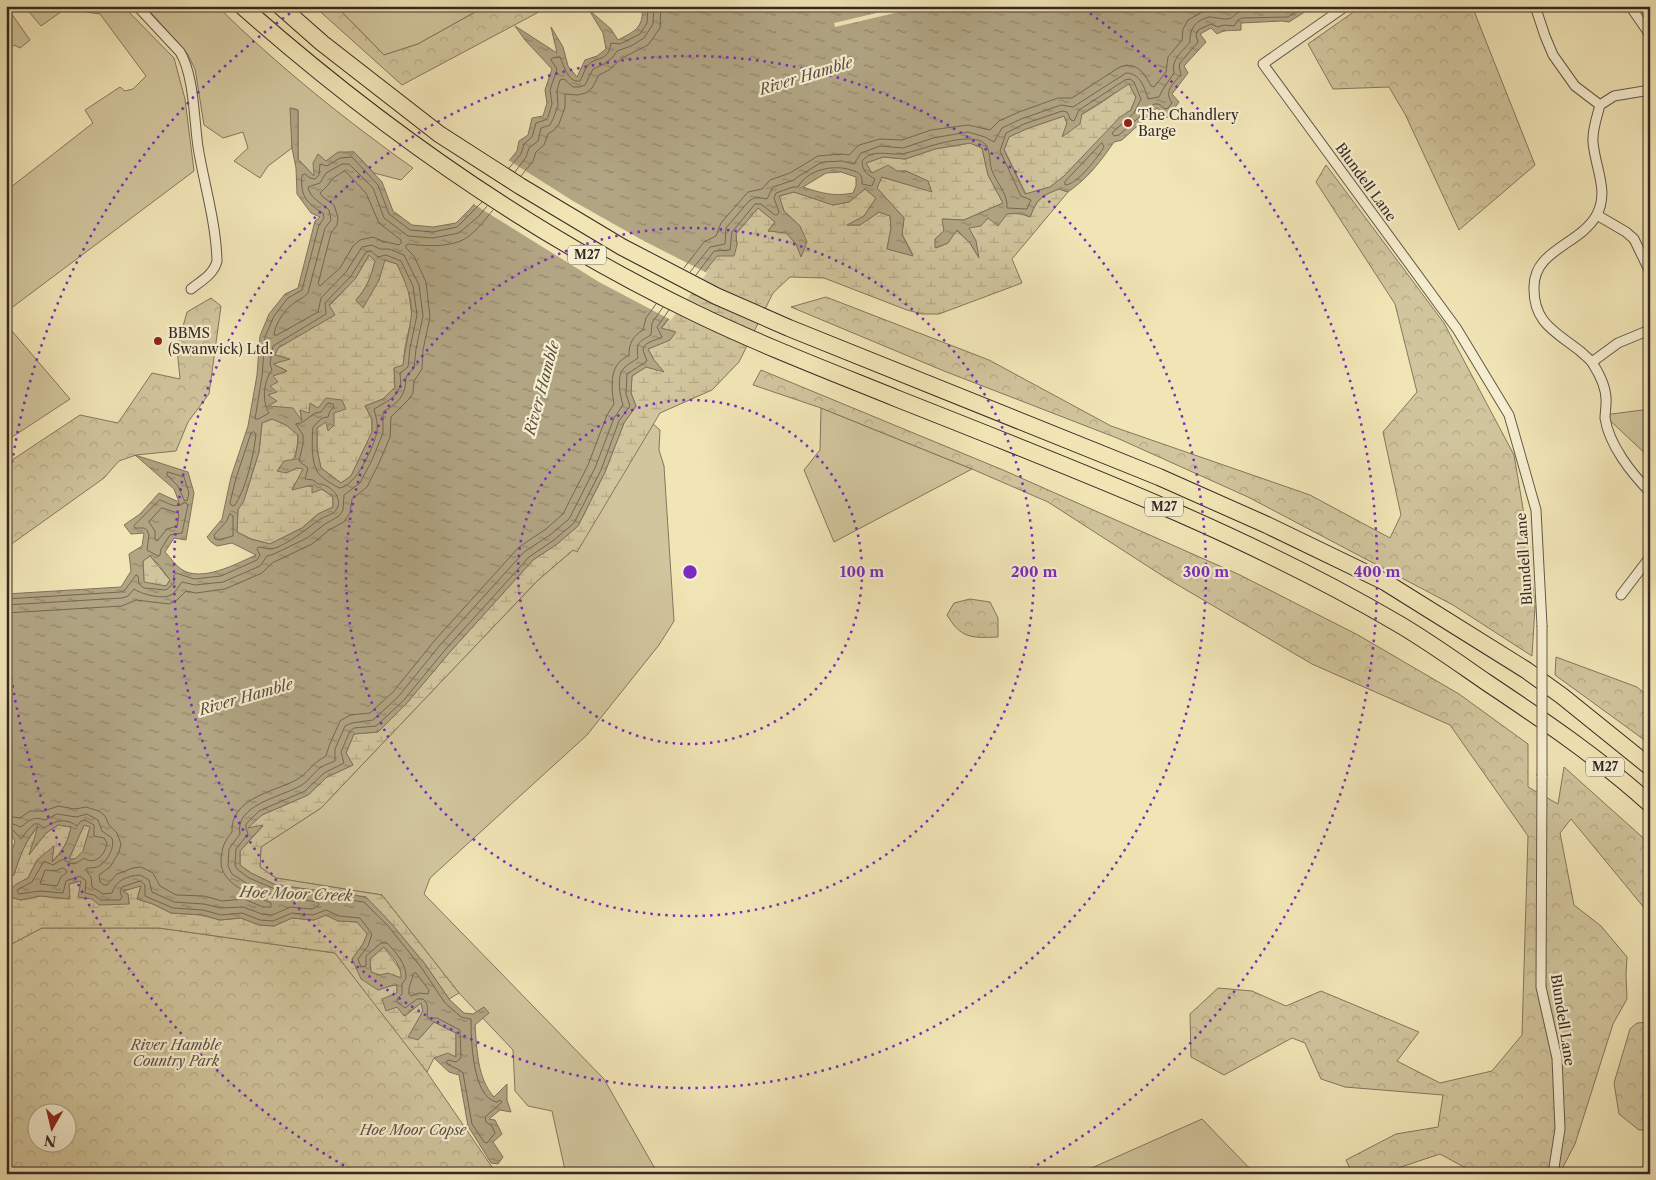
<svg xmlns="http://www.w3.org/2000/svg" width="1656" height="1180" font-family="'Libre Caslon Text',serif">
	<defs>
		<pattern id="forest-crowns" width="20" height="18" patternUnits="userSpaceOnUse" patternTransform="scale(1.25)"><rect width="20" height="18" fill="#d1c59d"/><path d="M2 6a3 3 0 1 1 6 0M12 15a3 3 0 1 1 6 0" fill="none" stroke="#b4a987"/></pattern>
		<pattern id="wetland-marsh" width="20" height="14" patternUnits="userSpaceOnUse" patternTransform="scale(1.25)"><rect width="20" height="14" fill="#d1c59d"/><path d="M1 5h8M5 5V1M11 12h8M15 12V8" fill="none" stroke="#b4a987"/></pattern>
		<pattern id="water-ripples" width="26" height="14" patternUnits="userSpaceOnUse" patternTransform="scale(1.25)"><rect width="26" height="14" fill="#b1a584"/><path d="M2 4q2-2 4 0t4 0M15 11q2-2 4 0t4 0" fill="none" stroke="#91866c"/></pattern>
	</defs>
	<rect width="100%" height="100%" fill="#f1e5b6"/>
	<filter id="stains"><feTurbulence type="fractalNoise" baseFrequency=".004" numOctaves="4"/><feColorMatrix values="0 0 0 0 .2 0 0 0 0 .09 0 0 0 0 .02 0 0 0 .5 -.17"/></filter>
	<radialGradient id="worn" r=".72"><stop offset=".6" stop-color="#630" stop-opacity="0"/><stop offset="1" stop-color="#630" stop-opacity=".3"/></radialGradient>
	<!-- green -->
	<g fill="#d1c59d" stroke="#837760">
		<polygon points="6,6 30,40 20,48 14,45 7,52"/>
		<polygon points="24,6 123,6 174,58 185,99 194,171 6,312 6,191 93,123 85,110 120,87 125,91 133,89 146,76 100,14 65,9 41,26"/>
		<path d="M145,6H217C278,66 344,119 413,168L401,180L374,173L354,152C330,153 328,158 315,177L298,159V110L291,108L292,148L268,166L260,178L234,161L248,148L243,132L223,138L204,125L195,69L187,53Z"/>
		<polygon points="336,6 486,6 418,44 384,55"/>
		<polygon points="6,324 70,399 6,441"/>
		<polygon points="821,408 972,469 834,542 804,470 820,450"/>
		<polygon points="1650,409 1650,458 1604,415"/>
		<polygon points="652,423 660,430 659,450 664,466 674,621 659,645 587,735 430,878 424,894 604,1079 658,1174 562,1174 565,1170 552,1111 528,1106 515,1091 513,1050 459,993 382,895 276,878 260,867 261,847 321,808 537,581 573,550 577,551"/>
		<polygon points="1202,1119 1255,1174 1078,1174"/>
	</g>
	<!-- forest -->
	<g fill="url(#forest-crowns)" stroke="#837760" fill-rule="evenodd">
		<polygon points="314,6 336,6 384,55 418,44 486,6 550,6 402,85"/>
		<polygon points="1362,6 1472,6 1535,165 1459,230 1405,114 1389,87 1333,89 1308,44"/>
		<polygon points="1326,165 1444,323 1514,455 1527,532 1535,607 1532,656 1453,605 1248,497 1117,438 944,371 791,307 826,297 989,360 1111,426 1310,495 1390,538 1401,515 1383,432 1417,392 1395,304 1316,182"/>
		<polygon points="211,298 221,306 209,394 188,422 176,451 136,455 119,461 104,478 6,548 6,464 80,415 118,423 152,373 180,379 177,348 187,312"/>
		<polygon points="761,370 1003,470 1240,575 1358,635 1459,694 1528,744 1528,787 1558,804 1564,767 1650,844 1650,915 1571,819 1560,833 1574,905 1601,926 1627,957 1626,974 1627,999 1613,1024 1575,1144 1563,1167 1562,1174 1524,1174 1524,1172 1475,1173 1440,1154 1386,1172 1352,1173 1346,1160 1396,1134 1438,1127 1443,1095 1345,1087 1321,1079 1305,1043 1292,1038 1224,1075 1191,1057 1190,1014 1218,988 1252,991 1286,1006 1321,991 1419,1032 1397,1061 1440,1083 1492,1071 1522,1035 1528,836 1450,725 1312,664 1166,578 1048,502 972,469 821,408 753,385"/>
		<path d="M970,599L990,602L998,618V637C972,638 961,639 947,615L954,603Z"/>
		<polygon points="1556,657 1637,687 1650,698 1650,744 1555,675"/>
		<path d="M42,928H159L335,953L420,1062L492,1167L506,1174H6V947ZM38,1112H68V1142H38Z"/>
		<polygon points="1650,1022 1650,1130 1639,1130 1619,1114 1614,1083 1630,1029 1637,1023"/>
	</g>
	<!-- wetland -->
	<g fill="url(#wetland-marsh)" stroke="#837760">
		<polygon points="1129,83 1136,98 1131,110 1120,118 1064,176 1050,187 1026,194 1004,149 1009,137 1026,129 1064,116 1067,123 1063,136 1081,115 1101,103"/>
		<path d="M970,143L982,148L988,175L1003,203L964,220L943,219L944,231L935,239L936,248L948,243L956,230L970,243L978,256L976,241L968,228C987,218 1009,208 1030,217C1037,199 1041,196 1059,189L1068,192L1012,259L1022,283L939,314H922L907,310L824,278L790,277L773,293L739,362L712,390L660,413L577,552L573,550L537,581L321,808L261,847L260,867L276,878L382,895L459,993L449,999L425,964L366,897L276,885L251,873L240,865V851L263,826L247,828L262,815L308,795L327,777L353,765L346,753L354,734L378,732L406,704L449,653L533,560L557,544L578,526L605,472L624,423L636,406L631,393L632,376L646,367L663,371L654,360L648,349L670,340L675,332L661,329L717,255L737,245L736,234L758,208L775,222L768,231L786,232L796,244L801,256L800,226L784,211L779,196L794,192L833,205L849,202L865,189L876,198L864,216L848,225H860L879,212L890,216L891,228L887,249L913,255L902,234L904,218L877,188L881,177L931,191L928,181L906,171L871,173L866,163L883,157L905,159L935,149Z"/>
		<path d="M369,255L375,261C371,277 367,288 356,300L363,307L379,280L384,260L397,264L408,288L412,316L405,347L403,366L394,368L395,387L383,399L365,406L372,419V432L351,476L341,483L321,468L317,449V428L326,421L333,425L318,408L309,414L300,410L302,422L267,406V395L272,376L287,371L273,364L289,359L275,355L278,348L334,315L329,306L355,279Z"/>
		<path d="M272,419L286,425L298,434C298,450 294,460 286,473L297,468L304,469L292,489C312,485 316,484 333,497V507L318,514L302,528L270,544L251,539L237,532L238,509L244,500L259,452L262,423Z"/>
		<polygon points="150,556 170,580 166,586 144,583 143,561"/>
		<path d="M40,825L30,853L46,833L58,825L71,827C69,841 61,853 51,862L54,847L37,860L28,878L15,885L6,894V877L14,875C19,857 26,839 40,825Z"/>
		<polygon points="84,825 90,827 83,851 75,859 69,859"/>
		<polygon points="81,881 129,904 128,894 122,892 141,885 137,899 153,904 171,913 202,915 220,920 241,918 259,925 274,926 292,918 314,920 326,915 338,921 357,922 368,934 363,944 352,959 378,990 390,986 397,985 397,1007 405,1016 421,1003 423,1011 413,1029 418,1040 434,1022 456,1033 456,1058 434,1058 427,1072 335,953 159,928 42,928 6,947 6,896 21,900 40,896 69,899 69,884"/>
		<polygon points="384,947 401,971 402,978 388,974 380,975 371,972 370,959"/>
	</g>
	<!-- water -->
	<path fill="url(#water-ripples)" stroke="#7f735d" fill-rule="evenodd" d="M642,6H1314L1289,22L1282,21L1241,23V30C1232,31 1225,29 1217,34L1211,28L1200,34L1206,42L1184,66L1188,73L1172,94L1179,102L1167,118L1157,108L1122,140L1114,142C1101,161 1088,178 1068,192L1059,189C1041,196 1037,199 1030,217L1022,213L1007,214L998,226L988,218L981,226L969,228L976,241L979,258L970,243L957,230L948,243L935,248V239L944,231L942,219L964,220L1003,203L988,175L982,148L970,143L935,149L905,159L883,157L866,163L872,173L888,165L897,171H906L928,181L932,192L882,177L877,188L904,218L902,235L913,256L887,249L891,228L890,216L879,212L860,225H847L864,216L876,198L865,189L849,202L833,205L794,192L779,196L784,211L800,226L807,242L801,257L796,244L786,233L768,231L775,222L758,208L736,234L737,245L734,256H717L661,328L676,332L670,340L648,349L654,360L664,372L646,367L632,376L631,393L636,406L624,423L605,472L578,526L557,544L533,560L449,653L406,704L378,732L354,734L346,753L353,765L327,777L308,795L262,815L248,828L263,825L240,851V865L251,873L276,885L366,897L391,923L425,964L449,999L464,1013L473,1014L484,1007L489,1013L475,1025C477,1049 477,1078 494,1097L507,1084V1100L511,1112L500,1110L489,1119L495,1120L502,1134L493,1142L503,1157L498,1164L491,1163L468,1126L459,1075L449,1072L434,1058L448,1053L456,1057V1033L434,1022L418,1040L408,1037L423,1011L421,1003L404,1016L397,1007L386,1011L382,999L397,993V985L390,986L378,990L361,979L352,959L363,944L367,934L357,922L338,921L326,915L314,920L292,918L274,926L259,925L241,918L220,920L202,915L171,913L153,904L137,899L141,886L123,891L128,894L129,904L99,905L92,899L78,897L81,881L69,884L70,899L40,896L21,900L6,896L15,885L28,878L37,860L54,846L52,862C62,853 69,840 71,827L58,825L46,833L29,855L38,826C26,839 19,858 14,875L6,877V869L15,841L10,833L6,845V594L121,587L131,571L129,554L142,546L144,533L131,534L124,525L140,514L159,493L179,502L174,489L135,455L188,472L194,493L186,540L174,538L165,552C170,557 175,565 181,569C201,583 236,564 256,555L232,543L217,546L211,542L207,537L222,519L231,477L248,426L257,375L260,336L269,314L285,294L298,288L315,221L320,217L311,213L297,194L296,168L292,148L290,108L298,110V159L314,176L313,163L318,154L326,161L338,152H354L382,182L393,211L412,225L433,227L456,223L471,208L517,151L519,141L528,135L532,118L543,116L547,103L545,90L552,69L525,40L515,26L557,53L551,27L563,47L568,66L577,77L585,60L597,56L606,49L603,33L589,10L611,29L618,40C635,31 644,28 642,6ZM1129,84L1136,97L1131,110L1120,117L1064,176L1050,187L1025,194L1004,150L1009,137L1026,129L1064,116L1067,123L1062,137L1080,124L1082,114ZM841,172L856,177V186L853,193C834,197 821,193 803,187L826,173ZM369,255L375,261C371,277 367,288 356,300L363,308L379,280L385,260L397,264C404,280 414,299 411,318C409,334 405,349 403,365L394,368L395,387L383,399L365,406L372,419V432L351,476L341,483L321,468L317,449V428L326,422L328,431L334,425V413L346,409L342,400L326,398L318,408L310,403L309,413L300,410L302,421L293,408L268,406L277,401L268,395L277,392L270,386L278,382L273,376L287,371L273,364L290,359L275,355L278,348L335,315L329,305L355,279ZM272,419L286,425L298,435V443L295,459L284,461L277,471L286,473L297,468L303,469L292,490L312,485V493L322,489L333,497V507L318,514L302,528L270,544L251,539L237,532L238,510L244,500L259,452L262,423ZM150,556L159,565L170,580L166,586L144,582L143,561ZM84,825L90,827L83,851L75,859H69ZM384,947C392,955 402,967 401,978L388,973L380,975L371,972L370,959Z"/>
	<!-- pier -->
	<g fill="#f1e5b6">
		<polygon points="906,6 925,6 835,27 834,23"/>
		<polygon points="507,159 573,201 644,241 707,273 671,320 599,282 472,203"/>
	</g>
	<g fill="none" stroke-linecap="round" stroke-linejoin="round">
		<!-- shore -->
		<g stroke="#736754" stroke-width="1">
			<path d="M1102,143L1104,147C1098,157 1077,185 1065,185V182Z"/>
			<path d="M509,168L521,154L524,144L532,137L536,123L545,120L548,117L552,104L550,90L557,69L551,60L552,58L560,57C564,66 568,83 580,81C583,76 584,70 588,65C596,56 608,63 611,43L620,44L640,34L647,23L648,6"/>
			<polygon points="345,171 366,193 379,223 401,240 401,243 399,245 382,241 373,237 360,240 353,246 340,268 320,286 318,284 331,233 337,225 338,217 334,205 323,197 320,193 328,185 332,179"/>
			<polyline points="515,172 526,157 529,148 538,141 541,128 550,125 553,119 558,106 557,91 560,80 564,79 573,87 579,87 585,85 593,69 604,64 613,57 617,51 631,46 644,38 653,24 654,6"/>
			<polyline points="521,176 533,161 536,152 544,145 548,134 554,130 559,124 565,107 565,94 577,95 586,93 592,88 599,75 609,70 622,58 648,45 660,28 661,6"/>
			<path d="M684,268L704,242L716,236L721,223L748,192L762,189L770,180L790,173L818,156L841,154L849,155L859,145L880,139L902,140L931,130L968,125L990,130L999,121L1019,112L1058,98H1072L1118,68C1135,60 1144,72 1151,86L1154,87L1166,72L1168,57L1182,40L1183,29L1188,20L1206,10L1226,11L1234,6"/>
			<path d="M690,272L710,247L725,244L726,228L749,201L756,197L767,199L773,187L794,180L799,176L822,162L842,161L854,164L861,153L880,146L903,148L933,138L968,132L985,137L994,142L1002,128L1021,119L1061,105L1073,107L1126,73C1140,73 1145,88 1148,99L1159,97L1163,89L1174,73C1171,59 1182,52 1190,42C1189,29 1196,20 1209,17C1213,17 1221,19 1227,19C1233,19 1235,13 1240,12C1257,9 1279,15 1293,6"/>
			<path d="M696,275L714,251L730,250L732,232L755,204H761L775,215H777L779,212L774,198L776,193L793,187H798C807,170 833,164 851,170C854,171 859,172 861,176C862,178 862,181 862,184L872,186L875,179C868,175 862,171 862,161C873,147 892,157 906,153C921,150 978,127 987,147C991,155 989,165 993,173C998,185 1008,194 1007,208L1027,209L1031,200L1021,196L1000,151L1006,133L1024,124L1062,111L1067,112L1071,120L1074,121L1079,110L1125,80L1130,79L1134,82L1141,99L1134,113L1112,133L1114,136L1119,135L1154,104H1159L1165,109L1168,108L1172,103C1163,90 1174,84 1181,74L1179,67L1180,63L1198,42L1196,35L1198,30L1211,24L1218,27L1224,25L1234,26L1238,20L1242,18L1288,17L1305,6"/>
			<path d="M254,432L256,434C254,454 246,489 235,505L232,506L230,503L236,478L251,433Z"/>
			<polygon points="168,472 184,477 189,493 187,501 184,500 178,486 167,475"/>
			<path d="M160,500C169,503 176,510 185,502L188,505L182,533L170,535L161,549L160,555L158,556L147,550L149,535L147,530L144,528H135L134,526Z"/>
			<polygon points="162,508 178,513 179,516 177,526 167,529 157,541 155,539 155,531 149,522"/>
			<polygon points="230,514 233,516 233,536 218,540 215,539 214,535 226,522"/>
			<path d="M6,599L121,592L125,590L136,575L138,576L139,584L144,588L166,590L174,583V575L176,573L194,579L221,576L257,560L260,555L257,549L258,547C262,547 266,549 270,549C282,549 309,527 319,520C324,516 333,515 336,510C345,499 329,483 318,484L313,480L305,479L308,468L299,461L303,444V435L296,424L303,422L315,413L321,412L328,403L333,404L334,407L330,411L328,417L322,418L313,427C312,438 311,461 317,471C321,478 332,484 339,488C356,487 374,446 377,432C378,423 376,417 374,409C382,404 395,399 399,389C402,385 400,377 400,373L408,367L410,348L417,315L413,286L401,261L386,255L378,257L371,251L366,252L351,276L325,303L326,314L273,346L270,364L272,370C263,382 262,402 269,413L258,419H255L262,376L265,337L274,316L288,298L302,290L319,225L324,218L323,213C306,203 300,195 302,175L305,174L310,178L315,179L319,175L320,164L327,166L340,158L352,157L378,185L389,214L410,230L433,232L457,227L482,202"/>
			<path d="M6,605L122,598L128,596L134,589C141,594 163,600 171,595C176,592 179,586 182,582L195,585L223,582L260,566L267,556L274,554L307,538L325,524L339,516L343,510L344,495L360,483L372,460L383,433V412C398,403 406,396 406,377L414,368L416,349L423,316L419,285L404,255L389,249H380L372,245L362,247L346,272L321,298L318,312L277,335H274C275,324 285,309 294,303C299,299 304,298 308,293L325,228L331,220L329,210C321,202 310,199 308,187L320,183L326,173L342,164H349L373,188L384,218L408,236L433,238L459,233L479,216L487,206"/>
			<path d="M6,613L122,606L136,600L169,604L177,600L186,591L196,593L225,589L262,573L272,563L312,544L329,530L344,522L350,513L352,499L367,487L379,463L390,437L391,417L409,399L413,393L414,381L422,369L423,350L430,317L426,282L414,256L406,248V245L408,244C425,246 451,248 466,238C477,231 485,219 493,210"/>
			<path d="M6,816L20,818L30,811H44L58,806L75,809L86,807L99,811L105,816L109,825L117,833L121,844L119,852L110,867L99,875L100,882L104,885H107L117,874L133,868L141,867L153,873L160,886L176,895L204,896L222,901L244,899L263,907H271V903C252,894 220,885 221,860C222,847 224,842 232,832C230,798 274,792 296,780C307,774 312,763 326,756L329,746L340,721L350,715L370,713L393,692L435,640L519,547L546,529L563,514L588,465L607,415L614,404C612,393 610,375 617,365C620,360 625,358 629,355C629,343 633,336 643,330L646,318L656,304"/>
			<path d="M6,824H13L21,827C30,820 33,816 45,820L57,814L76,817L87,814L98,820L102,831L112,838C115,847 108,861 99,866C96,868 91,868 87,868L86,870L91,877L92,887L103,894L112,893C116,880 127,876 140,875L149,880L152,892L174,902L204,904L221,908L243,907L262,914L272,915L291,907L312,909L318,906L319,904L317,902L273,895L246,883L232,874L228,866L229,849L240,834C234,805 281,797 300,786C308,782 313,773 321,767C325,765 330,763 335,761V749L345,726L352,723L373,720L398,697L440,645L524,552L550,535L569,519L595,468L614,418L623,405C620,395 616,376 624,368C628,364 634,361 638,358C636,343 638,342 651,335L652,323L663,307"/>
			<path d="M6,831L13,830L21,839L27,831L34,824H39L44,828C56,821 64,817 77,826L81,821L85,820L94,825V836L104,838L107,843C105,855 95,866 84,858C74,865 72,866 63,859L53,865L44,861L32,882L17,890L19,894L40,891L63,893L66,881L80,876L86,881L85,893L94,895L101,900H120L122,897L120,891L122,887L140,881L145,885V896L173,908L203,910L221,915L242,913L260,920L273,921L292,913L313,915L326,910L339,916L360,918L372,934L368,946L358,959L361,967L366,966V956L381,943H387C396,952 407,965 406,978L402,984V994L397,999V1002L405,1008L417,999H423C430,1005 426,1011 428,1018H437L460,1030L461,1058L456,1062L448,1060L446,1062C451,1068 459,1068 463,1073L472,1124L484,1142L487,1143L495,1133L492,1126L486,1122L485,1117L502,1102L500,1100L497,1102C472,1098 471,1038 471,1019L461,1017L445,1003L421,967L388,926L364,902L275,889L249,878L237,869L235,865L236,849L248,834L246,828V824L259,811L305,791L324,773L344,763L341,752L350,731L354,728L376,726L403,701L445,650L529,557L554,540L574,523L601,470L619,421L630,406L626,394L627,374L647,361C646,358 643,352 643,349C644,342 657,340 662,337L657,327L669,310"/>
			<polygon points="63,868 66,870 67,872 61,877 57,886 40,884 45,870 55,871"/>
			<path d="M416,973L429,990L428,994L419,993L411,996L409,994C408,986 412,982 413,974Z"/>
		</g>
		<!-- stream -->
		<polyline stroke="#7f735d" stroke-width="3" points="508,1170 519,1174"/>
		<!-- minor casing -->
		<g stroke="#645848" stroke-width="11">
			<g id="minor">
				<path d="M137,6L180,52C194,75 194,119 198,147C204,184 216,222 217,261C214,274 201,281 191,289"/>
				<polyline points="1346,6 1263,64 1457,329 1509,415 1536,510 1542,625"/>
				<polyline points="1535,6 1545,36 1553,55 1575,86 1600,105"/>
				<polyline points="1630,6 1650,35"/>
				<path d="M1650,90L1614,96L1600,105C1597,117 1592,130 1593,142C1595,168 1610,192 1596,216C1579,245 1534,250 1534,287C1533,323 1556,332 1580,351C1584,355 1590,359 1593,364C1600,375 1607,390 1606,403C1606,408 1605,414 1605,418C1609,445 1632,474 1650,492"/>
				<polyline points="1597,215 1626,232 1634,239 1650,272"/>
				<polyline points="1592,362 1618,343 1647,331 1650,327"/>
				<polyline points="1621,595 1650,557"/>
				<polyline points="1542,776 1541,987 1557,1058 1560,1129 1553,1174"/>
			</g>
		</g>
		<!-- motorway casing -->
		<g stroke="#352923" stroke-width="18">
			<g id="motorway">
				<path d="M242,6C380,128 529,233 695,313C761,345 829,371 898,399C992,436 1086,473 1178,513C1253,546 1327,582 1397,623C1428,641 1457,662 1486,682C1543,720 1599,758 1650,804"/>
				<polyline points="280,6 322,43 439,134 520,186 622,247 716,296 789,328 1159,477 1267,525 1385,582 1526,670 1562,696 1650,767"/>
			</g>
		</g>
		<!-- minor -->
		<use href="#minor" stroke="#f6eed0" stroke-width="9"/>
		<!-- motorway -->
		<use href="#motorway" stroke="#f1e5b6" stroke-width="16"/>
		<!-- minor-bridge casing -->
		<g stroke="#645848" stroke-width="11" stroke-linecap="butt">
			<polyline id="minor-bridge" points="1542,776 1542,625"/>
		</g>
		<!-- minor-bridge -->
		<use href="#minor-bridge" stroke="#f6eed0" stroke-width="9"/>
	</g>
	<!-- distance rings -->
	<g fill="none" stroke="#7b2cbf" stroke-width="2.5" stroke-dasharray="2.5 5">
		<circle cx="690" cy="572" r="172"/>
		<circle cx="690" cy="572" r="344"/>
		<circle cx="690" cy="572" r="516"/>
		<path d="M357 1173A687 687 0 0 1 7 644M7 500A687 687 0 0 1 296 9M1084 9A687 687 0 0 1 1023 1173"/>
	</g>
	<!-- markers -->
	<g fill="#8f2418" stroke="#f6eed0" stroke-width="2">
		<circle cx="1128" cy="123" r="5"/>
		<circle cx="158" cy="341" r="5"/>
	</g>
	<g text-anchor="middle" stroke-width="4.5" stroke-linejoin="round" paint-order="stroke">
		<!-- shield labels -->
		<g fill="#f6eed0" stroke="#6f6457" stroke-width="1">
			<rect x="568" y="245.5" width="38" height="19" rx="4"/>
			<rect x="1145" y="497.5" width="38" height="19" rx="4"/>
			<rect x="1586" y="757.5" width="38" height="19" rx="4"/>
		</g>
		<g font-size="12" font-weight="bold" fill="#352923">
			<text x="587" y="259">M27</text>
			<text x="1164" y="511">M27</text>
			<text x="1605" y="771">M27</text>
		</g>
		<!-- poi labels -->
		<g font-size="14" fill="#352923" stroke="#f6eed0" text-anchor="start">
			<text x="1138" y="120">The Chandlery<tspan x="1138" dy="16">Barge</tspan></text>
			<text x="168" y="338">BBMS<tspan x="168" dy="16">(Swanwick) Ltd.</tspan></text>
		</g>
		<!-- street labels -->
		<g font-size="14" fill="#352923" stroke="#f6eed0">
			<text transform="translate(1366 182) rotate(54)" y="5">Blundell Lane</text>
			<text transform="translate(1524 559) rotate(-94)" y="5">Blundell Lane</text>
			<text transform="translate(1563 1020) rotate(81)" y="5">Blundell Lane</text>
		</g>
		<!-- park labels -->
		<g font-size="14" font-style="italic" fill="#5c5042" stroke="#f6eed0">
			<text x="176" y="1050">River Hamble<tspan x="176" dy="16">Country Park</tspan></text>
			<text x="413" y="1135">Hoe Moor Copse</text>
		</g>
		<!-- water labels -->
		<g font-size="15" font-style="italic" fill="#5a4e40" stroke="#f6eed0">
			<text transform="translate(806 76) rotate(-17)" y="5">River Hamble</text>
			<text transform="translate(542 388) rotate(-75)" y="5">River Hamble</text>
			<text transform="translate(246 697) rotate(-16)" y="5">River Hamble</text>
			<text transform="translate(296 894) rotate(2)" y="5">Hoe Moor Creek</text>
		</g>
	</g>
	<circle cx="690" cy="572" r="8" fill="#7b2cbf" stroke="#f6eed0" stroke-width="2.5"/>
	<g font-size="15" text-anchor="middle" font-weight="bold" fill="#7b2cbf" stroke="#f6eed0" stroke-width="4.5" stroke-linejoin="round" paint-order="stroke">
		<text x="862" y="577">100 m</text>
		<text x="1034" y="577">200 m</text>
		<text x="1206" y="577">300 m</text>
		<text x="1377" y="577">400 m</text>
	</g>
	<!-- margin -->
	<rect width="1656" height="1180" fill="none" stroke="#f1e5b6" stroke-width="25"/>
	<rect x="8" y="8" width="1641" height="1165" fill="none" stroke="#352923" stroke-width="2.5"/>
	<rect x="12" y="12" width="1631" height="1155" fill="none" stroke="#352923"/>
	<!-- north arrow -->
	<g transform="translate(52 1128) rotate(188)"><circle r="24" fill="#f6eed0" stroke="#a99f8b"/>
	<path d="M0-4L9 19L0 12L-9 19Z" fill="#8f2418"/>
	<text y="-8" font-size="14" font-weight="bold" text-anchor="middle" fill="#352923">N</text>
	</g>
	<rect width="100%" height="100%" filter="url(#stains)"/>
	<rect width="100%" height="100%" fill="url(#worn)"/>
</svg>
